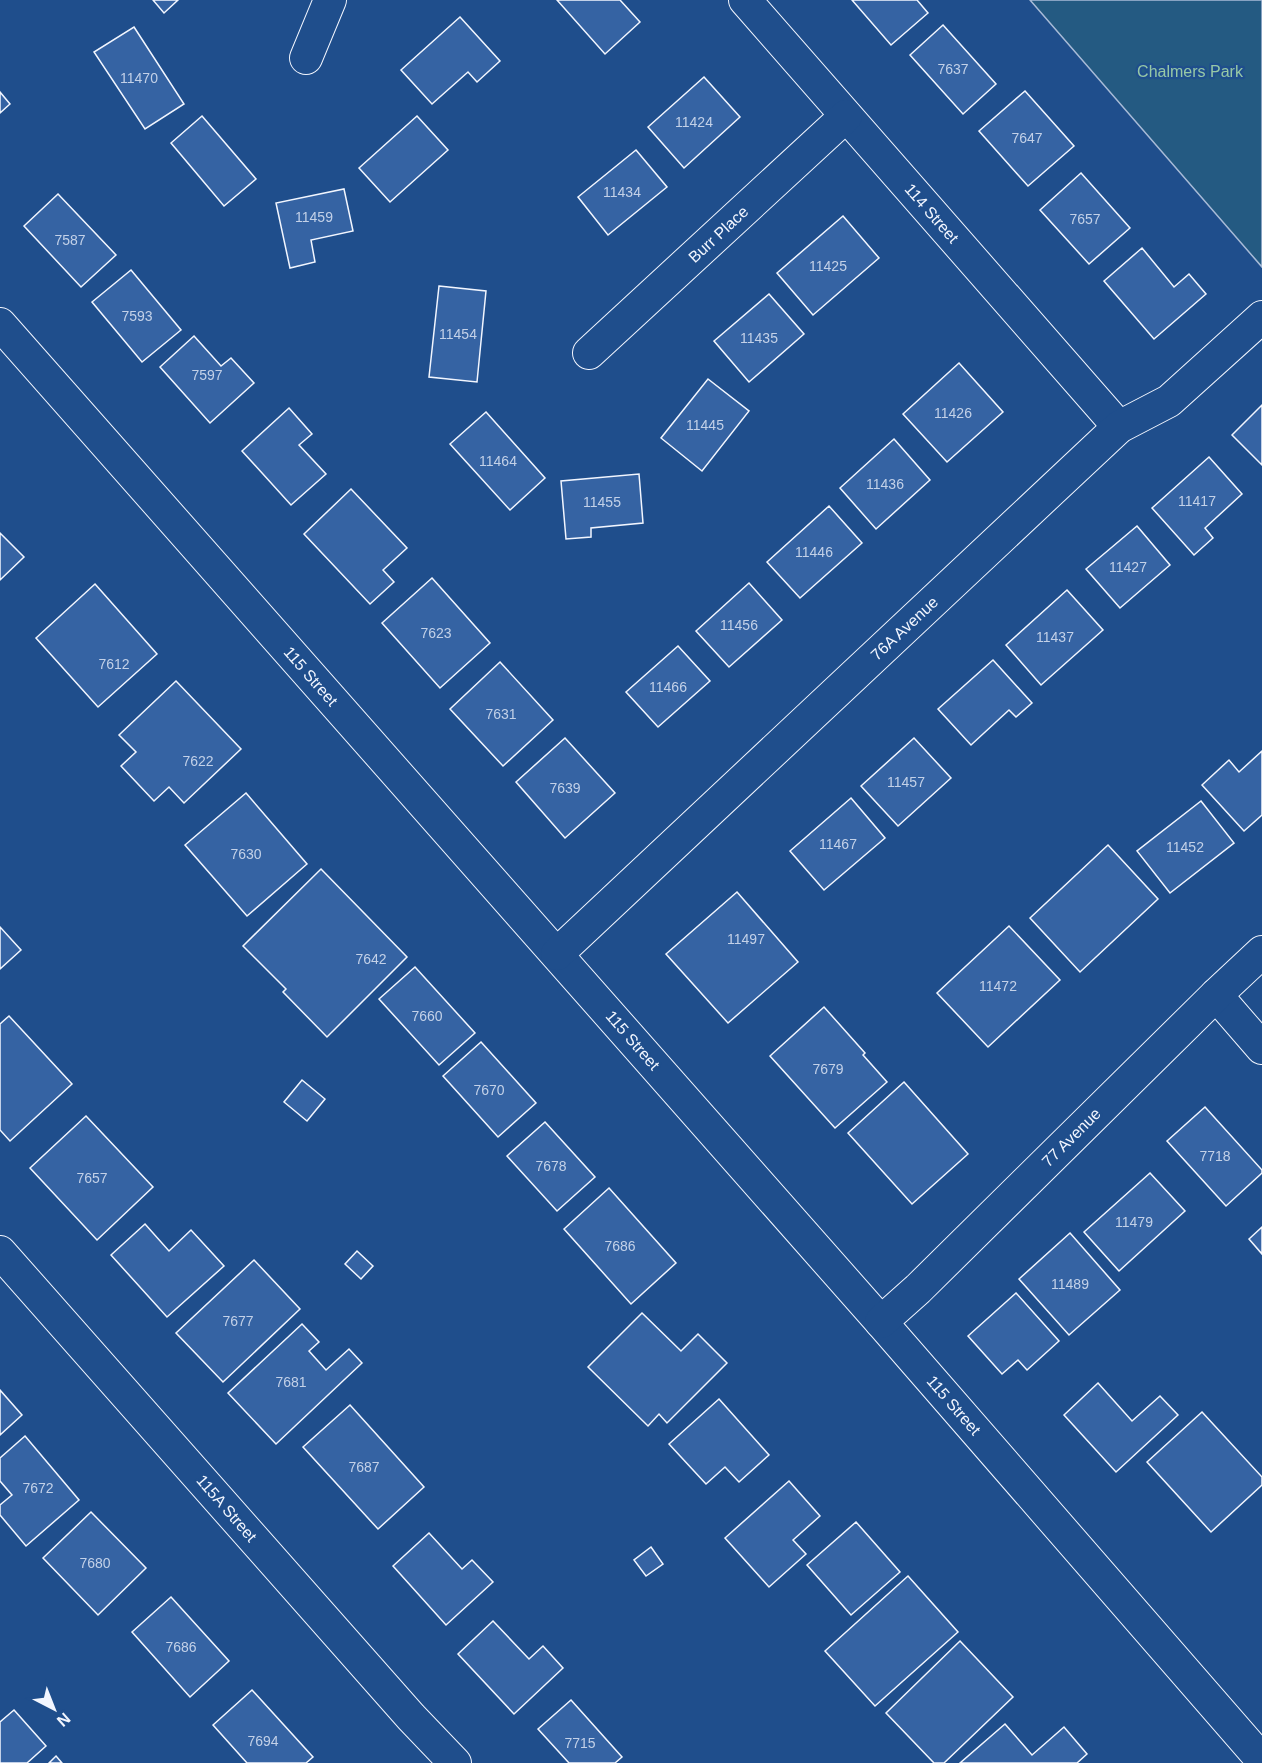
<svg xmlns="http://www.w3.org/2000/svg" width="1262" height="1763" font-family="Helvetica,sans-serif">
	<rect width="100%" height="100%" fill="#1f4e8c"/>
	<!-- green -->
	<polygon fill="#245a82" stroke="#a8bbd7" stroke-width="1.5" points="1030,0 1262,0 1262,267"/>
	<!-- building -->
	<g fill="#3563a3" stroke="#f2f6ff" stroke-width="1.5">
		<polygon points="153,0 178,0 164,13"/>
		<polygon points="557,0 620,0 640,22 605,54"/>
		<polygon points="852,0 917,0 928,13 891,45"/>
		<polygon points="460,17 500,61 477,82 468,72 432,104 401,70"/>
		<polygon points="943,25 996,84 963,114 910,55"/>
		<polygon points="134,27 184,104 145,129 94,52"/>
		<polygon points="704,77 740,117 684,168 648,127"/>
		<polygon points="1025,91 1074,146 1028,186 979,131"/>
		<polygon points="0,92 10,104 0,113"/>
		<polygon points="202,116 256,179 224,206 171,143"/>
		<polygon points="417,116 448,150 390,202 359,168"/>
		<polygon points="636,150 667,187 608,235 578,197"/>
		<polygon points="1081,173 1130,228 1089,264 1040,210"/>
		<polygon points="344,189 353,231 311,240 315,262 290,268 276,203"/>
		<polygon points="58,194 116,255 81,287 24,226"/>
		<polygon points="843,216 879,258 813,315 777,273"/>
		<polygon points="1142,248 1174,287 1189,274 1206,294 1154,339 1104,281"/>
		<polygon points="131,270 181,330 142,362 92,302"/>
		<polygon points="439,286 486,291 477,382 429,377"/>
		<polygon points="769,294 804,334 749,382 714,341"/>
		<polygon points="194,336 221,366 231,358 254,383 210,423 160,367"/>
		<polygon points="959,363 1003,412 947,462 903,414"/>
		<polygon points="708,379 749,411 702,471 661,438"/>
		<polygon points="1262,405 1262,465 1232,435"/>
		<polygon points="289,408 312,434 299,445 326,474 291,505 242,451"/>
		<polygon points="486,412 545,478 510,510 450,444"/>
		<polygon points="894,439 930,480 876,529 840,488"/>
		<polygon points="1209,457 1242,494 1205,528 1213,538 1194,555 1152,508"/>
		<polygon points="639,474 643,523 591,528 591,537 566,539 561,481"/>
		<polygon points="351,489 407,548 383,570 394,582 370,604 304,534"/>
		<polygon points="829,506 862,543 800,598 767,562"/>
		<polygon points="1137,526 1170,565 1120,608 1086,569"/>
		<polygon points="0,533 24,557 0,580"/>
		<polygon points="432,578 490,643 440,688 382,623"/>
		<polygon points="749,583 782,620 729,667 696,631"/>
		<polygon points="95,584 157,654 98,707 36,638"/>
		<polygon points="1067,590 1103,630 1041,685 1006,645"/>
		<polygon points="678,646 710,681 658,727 626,692"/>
		<polygon points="993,660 1032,703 1016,717 1009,710 971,745 938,709"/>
		<polygon points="500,662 553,720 503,766 450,709"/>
		<polygon points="176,681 241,749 184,803 169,787 154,801 121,766 136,752 119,735"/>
		<polygon points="565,738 615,793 565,838 516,782"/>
		<polygon points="914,738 951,778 898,826 861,786"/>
		<polygon points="1262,751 1262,815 1244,831 1202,785 1229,760 1239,772"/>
		<polygon points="246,793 307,864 247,916 185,845"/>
		<polygon points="851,798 885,838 824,890 790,851"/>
		<polygon points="1201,801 1234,843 1170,893 1137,851"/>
		<polygon points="1108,845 1158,899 1080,972 1030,918"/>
		<polygon points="321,869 407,957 327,1037 283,992 286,989 243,946"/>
		<polygon points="737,892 798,962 728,1023 666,954"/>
		<polygon points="1009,926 1060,980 988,1047 937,993"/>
		<polygon points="0,927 21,950 0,969"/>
		<polygon points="415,967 475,1033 439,1065 379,999"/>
		<polygon points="824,1007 865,1053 863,1055 887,1082 835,1128 770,1056"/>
		<polygon points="9,1016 72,1084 10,1141 0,1130 0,1024"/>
		<polygon points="481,1042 536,1103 498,1137 443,1076"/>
		<polygon points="302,1080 325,1099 307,1121 284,1102"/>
		<polygon points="904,1082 968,1154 912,1204 848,1133"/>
		<polygon points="1205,1107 1262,1170 1262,1173 1226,1206 1167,1141"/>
		<polygon points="86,1116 153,1187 97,1240 30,1168"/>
		<polygon points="545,1122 595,1177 557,1211 507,1156"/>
		<polygon points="1150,1173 1185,1211 1119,1271 1084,1232"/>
		<polygon points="609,1188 676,1263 631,1304 564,1229"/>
		<polygon points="145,1224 169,1251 191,1230 224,1266 167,1317 111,1255"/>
		<polygon points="1262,1227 1262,1254 1249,1239"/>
		<polygon points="1070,1233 1120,1290 1069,1335 1019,1279"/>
		<polygon points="357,1251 373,1266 361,1279 345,1264"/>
		<polygon points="254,1260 300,1309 223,1382 176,1333"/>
		<polygon points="1016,1293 1059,1341 1027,1370 1018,1360 1002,1374 968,1336"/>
		<polygon points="642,1313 681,1351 698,1334 727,1363 667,1423 659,1414 648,1426 588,1367"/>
		<polygon points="302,1324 319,1342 309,1351 326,1370 349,1349 362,1363 276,1444 228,1393"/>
		<polygon points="1098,1383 1132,1421 1160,1396 1178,1415 1116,1472 1064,1415"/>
		<polygon points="0,1390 22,1415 0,1435"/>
		<polygon points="719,1399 769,1455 739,1482 725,1467 706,1484 669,1444"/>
		<polygon points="350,1405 424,1487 378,1529 303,1447"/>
		<polygon points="1202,1412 1262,1477 1262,1485 1211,1532 1147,1462"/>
		<polygon points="25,1436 79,1500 26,1546 0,1515 0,1505 12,1495 0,1481 0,1458"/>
		<polygon points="789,1481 820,1516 793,1540 806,1554 769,1587 725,1538"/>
		<polygon points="91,1512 146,1568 98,1615 43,1558"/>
		<polygon points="856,1522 900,1572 851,1615 807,1565"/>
		<polygon points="429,1533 462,1569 472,1560 493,1582 446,1625 393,1566"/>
		<polygon points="651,1547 663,1564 646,1576 634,1560"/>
		<polygon points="908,1576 958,1632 875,1706 825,1651"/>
		<polygon points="171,1597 229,1661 190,1697 132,1632"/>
		<polygon points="493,1621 529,1659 543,1646 563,1668 514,1714 458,1654"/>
		<polygon points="960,1641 1013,1697 944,1763 934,1763 886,1713"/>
		<polygon points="252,1690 313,1757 306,1763 247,1763 213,1725"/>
		<polygon points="571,1700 622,1757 615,1763 569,1763 538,1729"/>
		<polygon points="14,1710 46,1746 27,1763 0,1763 0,1722"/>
		<polygon points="1005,1724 1032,1755 1064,1727 1087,1754 1077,1763 960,1763"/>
		<polygon points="56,1756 62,1763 49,1763"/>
	</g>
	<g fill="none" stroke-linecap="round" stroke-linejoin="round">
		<!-- street casing -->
		<g stroke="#f2f6ff" stroke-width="34">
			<g id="street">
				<polyline points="745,0 1119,427"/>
				<polyline points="306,58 330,0"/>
				<polyline points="0,324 881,1322 1262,1760"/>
				<polyline points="589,353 846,116"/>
				<polyline points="557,954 1119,427 1169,401 1262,317"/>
				<polyline points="1216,995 1262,1048"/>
				<polyline points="0,1252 411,1717 455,1763"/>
				<polyline points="881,1322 918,1289 1216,995 1262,952"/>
			</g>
		</g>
		<!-- street -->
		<use href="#street" stroke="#1f4e8c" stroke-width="32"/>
	</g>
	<g text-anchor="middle" stroke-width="4.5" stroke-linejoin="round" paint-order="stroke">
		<!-- number labels -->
		<g font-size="14" fill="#c3d1e8">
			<text x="953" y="74">7637</text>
			<text x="139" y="83">11470</text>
			<text x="694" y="127">11424</text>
			<text x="1027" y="143">7647</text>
			<text x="622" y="197">11434</text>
			<text x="314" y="222">11459</text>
			<text x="1085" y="224">7657</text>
			<text x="70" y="245">7587</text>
			<text x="828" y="271">11425</text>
			<text x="137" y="321">7593</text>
			<text x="458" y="339">11454</text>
			<text x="759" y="343">11435</text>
			<text x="207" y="380">7597</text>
			<text x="953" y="418">11426</text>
			<text x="705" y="430">11445</text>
			<text x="498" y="466">11464</text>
			<text x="885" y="489">11436</text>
			<text x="1197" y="506">11417</text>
			<text x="602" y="507">11455</text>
			<text x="814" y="557">11446</text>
			<text x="1128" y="572">11427</text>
			<text x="739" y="630">11456</text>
			<text x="436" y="638">7623</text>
			<text x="1055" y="642">11437</text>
			<text x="114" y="669">7612</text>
			<text x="668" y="692">11466</text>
			<text x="501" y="719">7631</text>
			<text x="198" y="766">7622</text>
			<text x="906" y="787">11457</text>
			<text x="565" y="793">7639</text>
			<text x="838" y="849">11467</text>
			<text x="1185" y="852">11452</text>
			<text x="246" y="859">7630</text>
			<text x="746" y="944">11497</text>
			<text x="371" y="964">7642</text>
			<text x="998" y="991">11472</text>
			<text x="427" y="1021">7660</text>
			<text x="828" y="1074">7679</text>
			<text x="489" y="1095">7670</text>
			<text x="1215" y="1161">7718</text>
			<text x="551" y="1171">7678</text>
			<text x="92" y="1183">7657</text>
			<text x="1134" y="1227">11479</text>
			<text x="620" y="1251">7686</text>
			<text x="1070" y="1289">11489</text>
			<text x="238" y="1326">7677</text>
			<text x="291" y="1387">7681</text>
			<text x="364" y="1472">7687</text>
			<text x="38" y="1493">7672</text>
			<text x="95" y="1568">7680</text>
			<text x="181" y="1652">7686</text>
			<text x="263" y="1746">7694</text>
			<text x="580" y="1748">7715</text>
		</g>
		<!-- park labels -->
		<g font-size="16" fill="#97c8a6" stroke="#1f4e8c">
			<text x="1190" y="77">Chalmers Park</text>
		</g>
		<!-- street labels -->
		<g font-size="16" fill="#f2f6ff" stroke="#1f4e8c">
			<text transform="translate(932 213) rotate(49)" y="6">114 Street</text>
			<text transform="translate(718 234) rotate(-43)" y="6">Burr Place</text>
			<text transform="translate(904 628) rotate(-43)" y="6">76A Avenue</text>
			<text transform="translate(311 676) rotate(49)" y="6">115 Street</text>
			<text transform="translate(633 1040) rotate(49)" y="6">115 Street</text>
			<text transform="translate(1071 1137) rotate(-45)" y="6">77 Avenue</text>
			<text transform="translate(954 1405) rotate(49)" y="6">115 Street</text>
			<text transform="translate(227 1508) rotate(49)" y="6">115A Street</text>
		</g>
	</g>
	<!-- north arrow -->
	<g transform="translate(54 1709) rotate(138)" stroke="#1f4e8c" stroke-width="4.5" paint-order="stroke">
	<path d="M0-4.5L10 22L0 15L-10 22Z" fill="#f2f6ff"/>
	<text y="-9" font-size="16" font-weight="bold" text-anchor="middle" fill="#f2f6ff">N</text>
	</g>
</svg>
